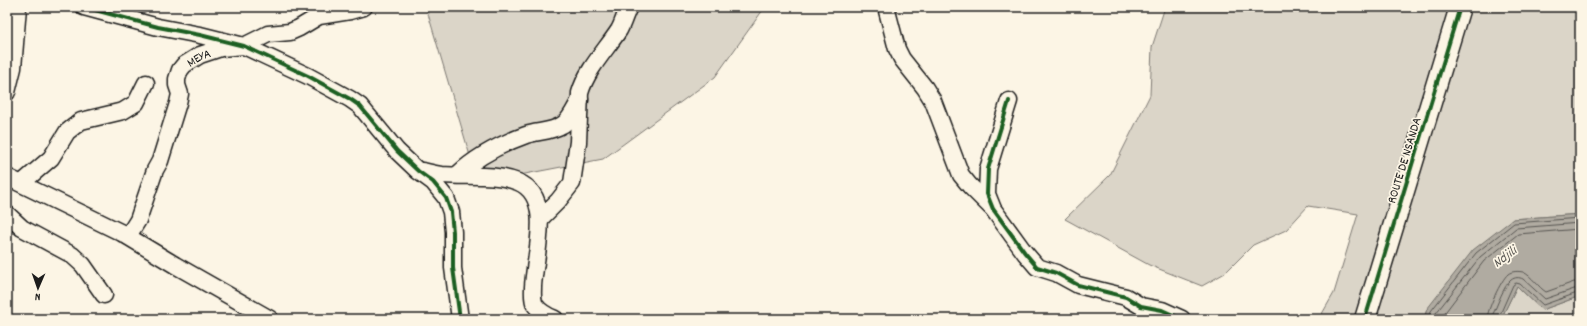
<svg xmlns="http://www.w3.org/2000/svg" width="1587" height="326" font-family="Dekko,sans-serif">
	<rect width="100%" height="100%" fill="#fcf5e5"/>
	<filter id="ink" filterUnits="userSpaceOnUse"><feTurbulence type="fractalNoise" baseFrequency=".025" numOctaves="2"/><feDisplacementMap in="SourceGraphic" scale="8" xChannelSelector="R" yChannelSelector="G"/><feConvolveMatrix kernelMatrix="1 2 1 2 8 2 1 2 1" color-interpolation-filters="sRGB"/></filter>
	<g filter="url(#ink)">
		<!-- green -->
		<g fill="#dbd5c8" stroke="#7c7872">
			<polygon points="426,7 765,7 715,77 603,159 478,183"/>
			<polygon points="1165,7 1450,7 1356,319 1319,319 1334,293 1358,214 1308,206 1286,230 1253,245 1225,273 1202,286 1149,265 1065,219 1110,175 1150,95 1152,47"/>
			<polygon points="1470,7 1580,7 1580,214 1513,219 1427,309 1424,319 1372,319"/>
			<polygon points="1517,286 1542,310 1580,296 1580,319 1501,319"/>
		</g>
		<!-- water -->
		<polygon fill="#b0aba1" stroke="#75726c" points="1580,214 1580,296 1542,310 1517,286 1501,319 1424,319 1427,309 1473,250 1513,219"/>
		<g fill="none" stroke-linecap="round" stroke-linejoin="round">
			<!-- shore -->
			<g stroke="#575551" stroke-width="1">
				<polyline points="1428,319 1431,311 1476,253 1514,223 1580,218"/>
				<polyline points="1434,319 1436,313 1480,257 1516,228 1580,223"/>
				<polyline points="1440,319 1484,261 1518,234 1580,229"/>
				<path d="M1487,319C1487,310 1501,280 1508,274C1512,271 1518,271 1523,272C1532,276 1538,287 1546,292L1574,282L1580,281"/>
				<path d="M1493,319V314C1497,306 1504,285 1511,280C1515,277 1519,277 1523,279L1545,299L1580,287"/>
				<polyline points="1498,319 1513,285 1516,283 1520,284 1543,305 1580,292"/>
			</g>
			<!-- minor casing -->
			<g stroke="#1c1c1c" stroke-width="19">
				<g id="minor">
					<polyline points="84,7 158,27 200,35 244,46 308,76 350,99 360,106 397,151 418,171 433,182 446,198 451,212 453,232 453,268 460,319"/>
					<polyline points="886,7 897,49 902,59 925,88 933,101 961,175 970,186 991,207"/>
					<polyline points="7,92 13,68 18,7"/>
					<polyline points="1009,101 988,169 987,194 993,209 1025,253 1037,267 1056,273 1078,285 1126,297 1141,306 1162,310 1182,319"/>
					<path d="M421,171C428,172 435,174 442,175C467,177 495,173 518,182C555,197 534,257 533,287C533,293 532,299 535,305C540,312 547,316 555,319"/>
					<path d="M457,175C476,157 501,144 526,135C538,131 551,132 562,125C570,121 575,108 580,100"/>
					<polyline points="7,177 122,233 175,265 270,319"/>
					<polyline points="22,183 51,158 67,132 81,121 123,111 136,103 146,83"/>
					<polyline points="7,214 22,228 72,255 83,265 104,295"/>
					<path d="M540,219L558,201L572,183L578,142L580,93C587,69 606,50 619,30C623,23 625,14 629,7"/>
					<path id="s1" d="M128,236L138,220L155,170L160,161L178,103L180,94L177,85V79L180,70L184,65L200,55L221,48L244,46L268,34L290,32L299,28L319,16L350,11L364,7"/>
				</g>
			</g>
			<!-- tertiary casing -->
			<g stroke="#1c1c1c" stroke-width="23">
				<polyline id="tertiary" points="1365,319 1460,7"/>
			</g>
			<!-- minor -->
			<use href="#minor" stroke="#fcf5e5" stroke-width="16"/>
			<!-- tertiary -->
			<use href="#tertiary" stroke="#fcf5e5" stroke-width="20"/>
			<!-- cycleway casing -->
			<g stroke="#fcf5e5" stroke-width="6">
				<g id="cycleway">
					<polyline points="84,7 158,27 200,35 244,46 308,76 350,99 360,106 397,151 418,171 433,182 446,198 451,212 453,232 453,268 460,319"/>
					<polyline points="1009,101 988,169 987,194 993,209 1025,253 1037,267 1056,273 1078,285 1126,297 1141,306 1162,310 1182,319"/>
					<polyline points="1365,319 1460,7"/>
				</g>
			</g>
			<!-- cycleway -->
			<use href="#cycleway" stroke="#1b5e20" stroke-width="4"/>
		</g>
	</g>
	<g text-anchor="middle" stroke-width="3.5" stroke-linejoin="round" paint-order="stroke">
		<!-- street labels -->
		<g font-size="13" fill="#1c1c1c" stroke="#fcf5e5">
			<text dy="5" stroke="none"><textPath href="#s1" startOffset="200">MEYA</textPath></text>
			<text transform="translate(1403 160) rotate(-73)" y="5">ROUTE DE NSANDA</text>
		</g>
		<!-- water labels -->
		<g font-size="14" font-style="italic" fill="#575551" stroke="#fcf5e5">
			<text transform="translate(1504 256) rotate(-37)" y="5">Ndjili</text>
		</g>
	</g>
	<!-- margin -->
	<rect width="1587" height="326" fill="none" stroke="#fcf5e5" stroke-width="24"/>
	<rect x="12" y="12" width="1563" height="302" fill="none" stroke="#1c1c1c" stroke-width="1.5" filter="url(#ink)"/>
	<!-- north arrow -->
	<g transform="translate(38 288) rotate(182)" stroke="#fcf5e5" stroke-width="3" paint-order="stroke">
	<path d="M0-3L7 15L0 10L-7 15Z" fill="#1c1c1c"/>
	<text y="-6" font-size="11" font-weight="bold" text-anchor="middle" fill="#1c1c1c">N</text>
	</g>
</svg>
